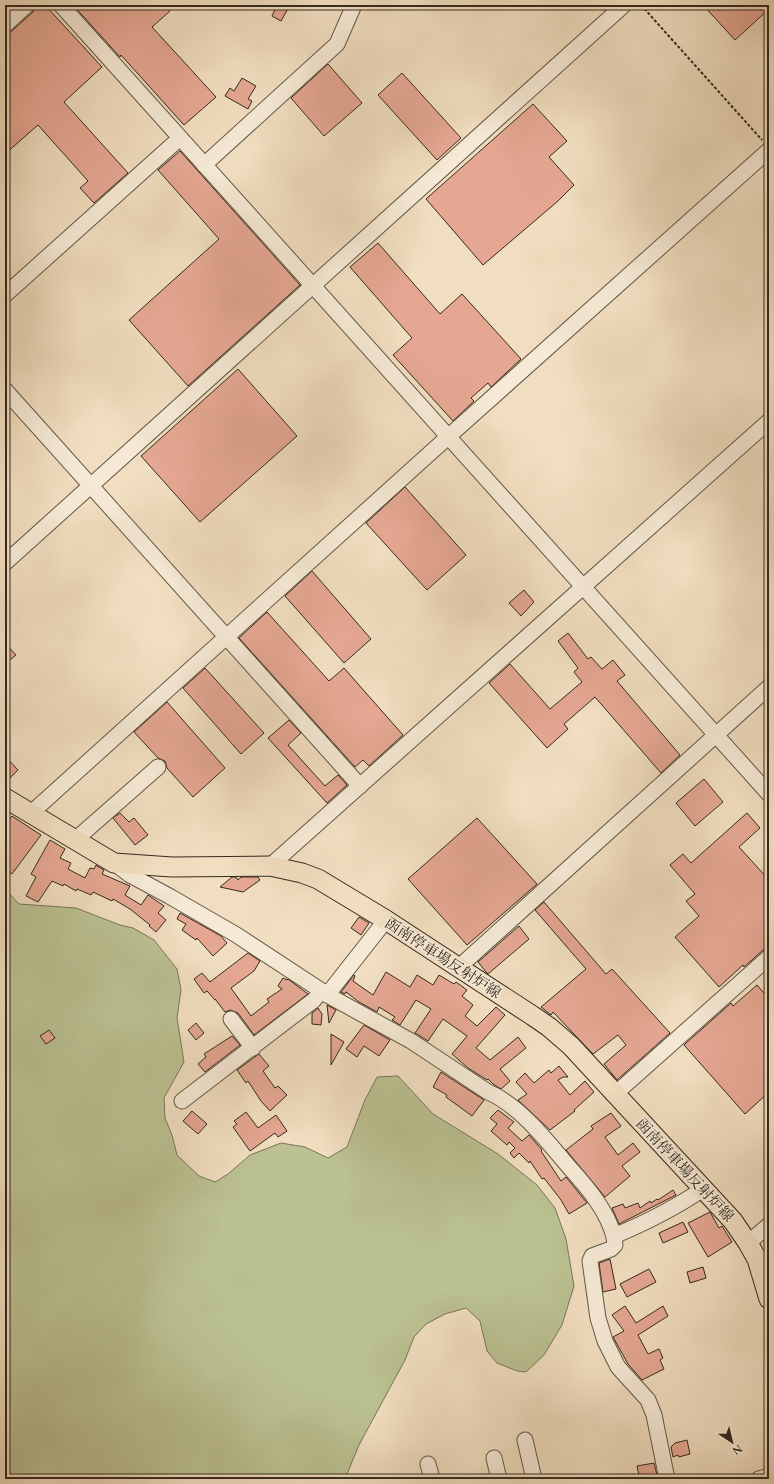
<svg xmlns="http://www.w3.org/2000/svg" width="774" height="1484" font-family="'EB Garamond','Noto Serif JP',serif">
	<rect width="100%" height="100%" fill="#f1dec0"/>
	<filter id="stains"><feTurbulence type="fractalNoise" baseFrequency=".005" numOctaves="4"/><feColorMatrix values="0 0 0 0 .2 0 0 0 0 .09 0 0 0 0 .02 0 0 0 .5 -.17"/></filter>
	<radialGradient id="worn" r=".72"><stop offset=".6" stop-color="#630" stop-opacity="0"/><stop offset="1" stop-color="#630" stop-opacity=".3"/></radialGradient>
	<!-- green -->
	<polygon fill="#bbc192" stroke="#787658" points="5,889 19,904 76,908 120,925 133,928 154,940 177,969 181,990 177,1018 184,1062 164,1098 165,1118 172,1135 177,1155 199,1176 215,1182 228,1174 250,1155 281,1143 305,1147 328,1158 347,1147 365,1100 377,1077 398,1076 433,1114 498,1154 537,1185 555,1208 566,1239 574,1286 562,1325 544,1355 526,1372 517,1371 497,1363 487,1351 480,1321 466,1308 445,1314 426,1324 414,1337 405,1360 359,1445 345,1479 5,1479"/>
	<!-- building -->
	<g fill="#e5a792" stroke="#342a1e">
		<polygon points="36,5 45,5 102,67 64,102 128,173 94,203 80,188 88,181 38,125 5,154 5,37 33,12"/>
		<polygon points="73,5 164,5 170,11 152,27 216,97 184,125 121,55 120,57"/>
		<polygon points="277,5 290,5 281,21 272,16"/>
		<polygon points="703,5 769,5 769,9 735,40"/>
		<polygon points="328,64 362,103 324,136 291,98"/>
		<polygon points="402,73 461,138 437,160 378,95"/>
		<polygon points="242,78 256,86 248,99 252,101 248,109 225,96 230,88 234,91"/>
		<polygon points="533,104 567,141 549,157 574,185 558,201 483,265 426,199"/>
		<polygon points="180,151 300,285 188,386 129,320 219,239 158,170"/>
		<polygon points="378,243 440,314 462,294 521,359 491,387 488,383 471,398 474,401 453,421 393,355 412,338 350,267"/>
		<polygon points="238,369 297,436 200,522 141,456"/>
		<polygon points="405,487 466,555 427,590 366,523"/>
		<polygon points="312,571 371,639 344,663 285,596"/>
		<polygon points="524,590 534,602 521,616 509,603"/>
		<polygon points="267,612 329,681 344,668 403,735 369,766 363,760 355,767 239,638"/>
		<polygon points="568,633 588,659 591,657 602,669 613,660 625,675 617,681 680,755 661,773 595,697 564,724 568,729 547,748 489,683 510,664 550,709 582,682 574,672 578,668 558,641"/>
		<polygon points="5,643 16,655 5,664"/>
		<polygon points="205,668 264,733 241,754 183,688"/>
		<polygon points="167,702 225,768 193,797 167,768 165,761 158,758 134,732"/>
		<polygon points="289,720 301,733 288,745 325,786 338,775 347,785 327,803 268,738"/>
		<polygon points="5,756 18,770 5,783"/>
		<polygon points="704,779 723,802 695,826 676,803"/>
		<polygon points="120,813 129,822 134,818 148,835 135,845 113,818"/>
		<polygon points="747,813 760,828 739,847 769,880 769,947 763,950 744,967 743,965 719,987 675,937 699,916 686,901 695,894 670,865 683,854 691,863"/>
		<polygon points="12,816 41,835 12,874 5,869 5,824"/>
		<polygon points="477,818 537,884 467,945 408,879"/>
		<polygon points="50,840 65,849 60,858 71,863 68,869 85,878 90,868 94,869 96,865 97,866 104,870 102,874 130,886 125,895 141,905 148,895 164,906 158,913 166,920 156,932 149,926 150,925 130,909 113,899 112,901 93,892 91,895 77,889 76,891 64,884 63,886 52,881 38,902 26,896 36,877 31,874"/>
		<polygon points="232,877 236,877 238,880 241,877 258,877 260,880 243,892 220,887"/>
		<polygon points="544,902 606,974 612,969 670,1033 617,1080 604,1064 626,1045 618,1035 593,1054 553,1012 551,1015 541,1007 586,969 535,910"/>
		<polygon points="180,913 221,936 227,943 213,956 197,938 196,940 182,930 186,924 177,919"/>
		<polygon points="359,917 369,923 361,935 351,928"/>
		<polygon points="519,926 529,939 488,974 486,972 478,962"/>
		<polygon points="248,953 260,961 254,971 231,988 251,1016 269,1002 267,999 282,989 278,986 283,978 287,980 288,979 308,994 254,1035 238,1013 230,1010 225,1012 215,999 215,1000 207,991 204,993 194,979 202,973 210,982"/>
		<polygon points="386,972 410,987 417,975 433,985 439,975 454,984 456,982 467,990 462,996 473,1005 465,1016 477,1026 496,1007 505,1015 476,1048 490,1060 518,1037 526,1048 500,1069 510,1081 501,1089 493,1084 488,1079 487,1080 468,1068 452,1054 467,1036 443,1019 428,1041 415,1033 431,1009 416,1000 400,1025 392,1020 395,1017 379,1007 377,1012 359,1002 346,992 345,994 341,992 354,975 355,976 353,981 373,995"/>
		<polygon points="757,985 769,999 769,1092 745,1114 684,1045 731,1003 733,1006"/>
		<polygon points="327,1005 336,1010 329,1023"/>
		<polygon points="318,1008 322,1014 321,1025 312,1024 312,1013"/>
		<polygon points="196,1023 204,1033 196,1040 188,1030"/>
		<polygon points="364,1025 390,1040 379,1056 364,1046 357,1057 346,1049"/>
		<polygon points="49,1030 55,1038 46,1044 40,1036"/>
		<polygon points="331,1034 344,1042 331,1065"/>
		<polygon points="232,1036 240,1045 205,1072 198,1064 206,1057 204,1054"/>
		<polygon points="259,1054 269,1066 263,1071 275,1088 278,1086 287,1095 270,1111 261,1101 248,1081 246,1083 237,1070"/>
		<polygon points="559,1066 568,1077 563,1077 558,1080 570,1095 585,1081 594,1092 574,1110 575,1111 550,1130 518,1100 527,1094 516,1082 525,1073 534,1083 549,1070 551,1073"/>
		<polygon points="441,1072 484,1100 472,1116 446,1097 447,1095 433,1087"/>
		<polygon points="498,1110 514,1122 508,1128 522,1141 529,1135 542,1150 541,1151 561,1181 566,1177 587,1203 569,1214 561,1200 544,1178 542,1179 530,1161 529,1163 519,1153 514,1158 510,1153 515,1148 509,1142 507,1145 491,1131 497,1124 490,1118"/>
		<polygon points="192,1111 207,1124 198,1134 183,1121"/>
		<polygon points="246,1112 258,1128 276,1115 287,1131 278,1137 275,1133 250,1151 233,1127 237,1124 234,1121"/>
		<polygon points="611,1113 621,1126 605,1137 618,1155 633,1143 640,1152 622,1166 630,1176 605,1197 566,1150 593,1129 591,1126"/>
		<polygon points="673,1190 676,1195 619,1224 612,1208 623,1204 625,1208 638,1203 640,1208 650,1201 651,1203 657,1199 658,1200"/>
		<polygon points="710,1212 719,1228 722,1226 732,1242 708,1257 688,1223"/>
		<polygon points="683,1222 688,1232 663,1243 659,1233"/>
		<polygon points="610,1259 616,1289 603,1292 599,1263"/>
		<polygon points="703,1267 706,1278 690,1283 687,1272"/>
		<polygon points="649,1269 656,1282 627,1297 620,1284"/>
		<polygon points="625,1306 636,1323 663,1306 668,1316 638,1335 648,1354 659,1349 663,1358 660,1360 664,1369 642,1380 628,1364 613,1337 624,1331 612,1315"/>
		<polygon points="687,1440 690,1454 679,1457 678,1455 673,1457 671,1447 675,1443"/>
		<polygon points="654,1463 658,1479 645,1479 645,1474 639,1475 637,1466"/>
	</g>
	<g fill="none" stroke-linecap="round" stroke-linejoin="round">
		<!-- minor casing -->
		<g stroke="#635746" stroke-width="17">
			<g id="minor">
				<polyline points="61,5 769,794"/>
				<polyline points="5,25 27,5"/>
				<polyline points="204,165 337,44 354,5"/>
				<polyline points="5,295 180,138"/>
				<polyline points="5,390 360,786"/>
				<polyline points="5,563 624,5"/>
				<polyline points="30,814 449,436 769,150"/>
				<polyline points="75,840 158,767"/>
				<path d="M114,863L130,875L169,896L235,934L331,997L411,1041L488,1092C519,1105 547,1141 569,1167C578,1177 588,1188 596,1200C605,1213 614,1230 615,1245L611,1249L592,1256L590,1261L598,1318L605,1341L618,1367L648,1400L654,1415L667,1479"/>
				<polyline points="270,866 769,421"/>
				<polyline points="459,967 769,687"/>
				<polyline points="327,995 386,920"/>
				<polyline points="231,1019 253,1048"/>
				<polyline points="615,1094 769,957"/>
				<polyline points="182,1101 314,1000 321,991"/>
				<path d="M614,1236C645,1223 675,1208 703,1189"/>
				<polyline points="748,1243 769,1225"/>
				<polyline points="525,1440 534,1479"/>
				<polyline points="494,1458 499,1479"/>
				<polyline points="428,1464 432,1479"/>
				<polyline points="759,1479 769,1476"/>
			</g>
		</g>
		<!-- major casing -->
		<g stroke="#342a1e" stroke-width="21">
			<polyline id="major" points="5,798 114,863 172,867 270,866 302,873 318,879 386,920 533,1016 549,1027 571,1046 733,1221 748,1243 757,1259 769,1299"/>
		</g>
		<!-- path -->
		<polyline stroke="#342a1e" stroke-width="2" stroke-dasharray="3 2" stroke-linecap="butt" points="641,5 762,140"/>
		<!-- minor -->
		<use href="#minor" stroke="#f6ead6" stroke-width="15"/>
		<!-- major -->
		<use href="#major" stroke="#f1dec0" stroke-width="19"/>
	</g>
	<g text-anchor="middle" stroke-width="3.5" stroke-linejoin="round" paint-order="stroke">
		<!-- street labels -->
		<g font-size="15" fill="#342a1e" stroke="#f6ead6">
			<text transform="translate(443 958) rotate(33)" y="5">函南停車場反射炉線</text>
			<text transform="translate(685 1170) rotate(47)" y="5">函南停車場反射炉線</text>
		</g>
	</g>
	<!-- margin -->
	<rect width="774" height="1484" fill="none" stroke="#f1dec0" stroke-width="20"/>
	<rect x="6" y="6" width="762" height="1472" fill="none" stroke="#342a1e" stroke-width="2"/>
	<rect x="10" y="10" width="754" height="1464" fill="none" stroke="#342a1e"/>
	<!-- north arrow -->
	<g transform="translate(732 1442) rotate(145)" stroke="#f6ead6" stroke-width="3" paint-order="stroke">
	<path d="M0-3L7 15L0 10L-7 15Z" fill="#342a1e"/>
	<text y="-6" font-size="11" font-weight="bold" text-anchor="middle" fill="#342a1e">N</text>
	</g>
	<rect width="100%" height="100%" filter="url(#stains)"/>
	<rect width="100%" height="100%" fill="url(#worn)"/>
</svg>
